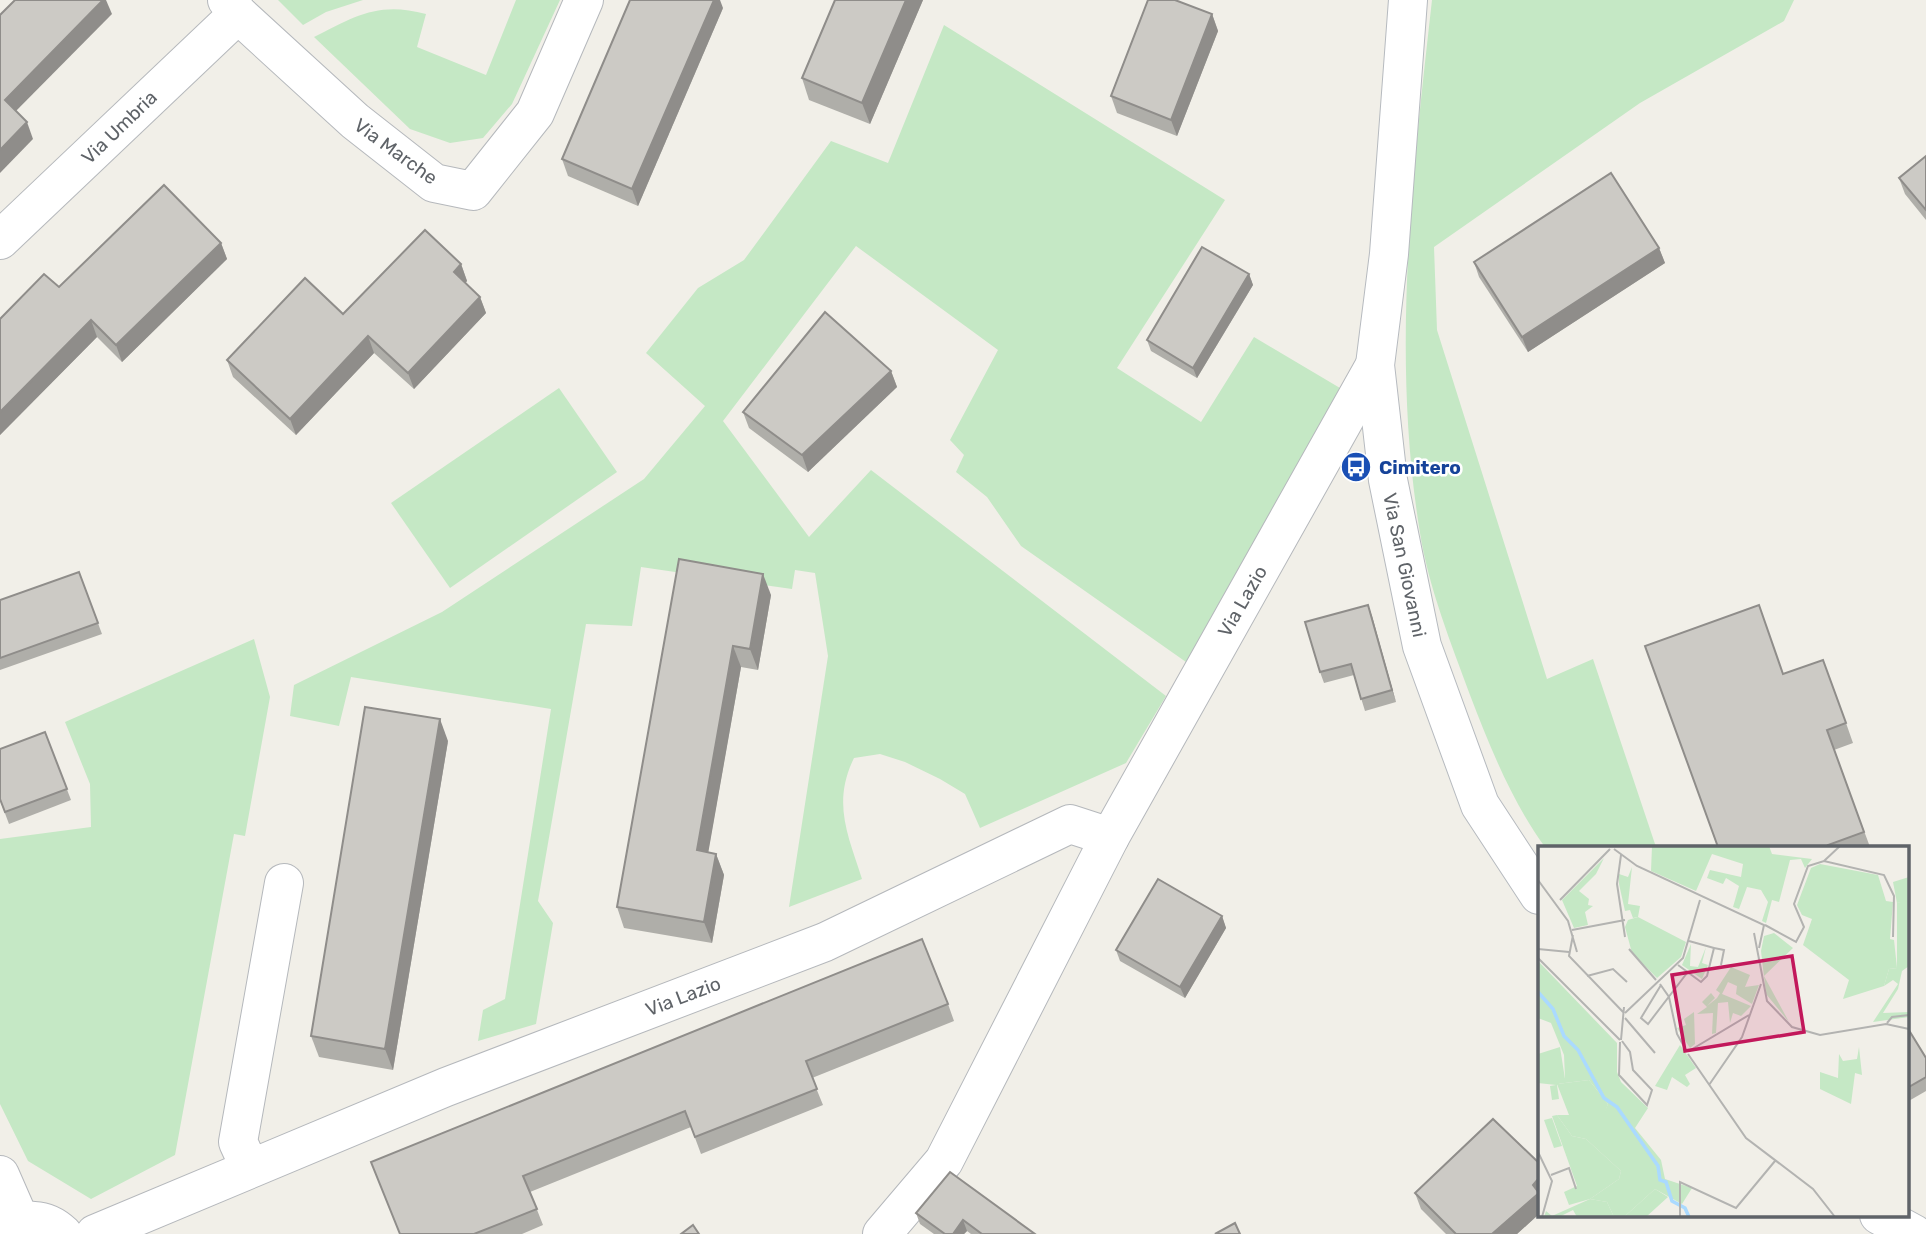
<svg xmlns="http://www.w3.org/2000/svg" width="1926" height="1234" font-family="Rubik,sans-serif">
	<rect width="100%" height="100%" fill="#f1efe8"/>
	<!-- green -->
	<g fill="#c5e8c5">
		<polygon points="278,0 363,0 326,12 303,25"/>
		<path d="M516,0H560L512,104L483,138L450,143L410,129L314,37C355,16 379,1 426,14L417,47L486,75Z"/>
		<path d="M1432,0H1794L1784,21L1640,103L1434,247L1437,330L1547,679L1593,659L1656,847H1545C1512,802 1490,747 1470,695C1451,643 1429,589 1420,533C1391,355 1412,178 1432,0Z"/>
		<path d="M944,25L1225,200L1117,368L1201,422L1254,337L1340,388L1186,662L1021,546L987,497L956,472L964,455L950,440L998,350L856,246L723,421L809,537L871,470L1166,696L1126,763L980,828L965,794L940,779L905,762L880,754L854,758C832,803 848,835 862,879L789,907L828,656L815,573L795,570L792,589L641,567L632,626L586,624L538,901L553,923L536,1024L478,1041L483,1010L505,999L551,709L351,677L339,726L290,716L294,685L442,612L644,479L705,406L646,353L698,288L744,260L831,141L888,163Z"/>
		<polygon points="559,388 617,472 450,588 391,503"/>
		<polygon points="254,639 270,697 245,836 234,834 175,1155 91,1199 28,1161 0,1104 0,839 91,827 90,784 65,722"/>
	</g>
	<g fill="none" stroke-linecap="round" stroke-linejoin="round">
		<!-- minor casing -->
		<g stroke="#b5b8bc" stroke-width="40">
			<g id="minor">
				<polyline points="227,0 238,14 355,121 434,183 473,191 535,113 584,0"/>
				<polyline points="0,240 238,14"/>
				<polyline points="250,1168 238,1142 284,883"/>
				<polyline points="0,1175 21,1223"/>
				<path d="M6,1234C23,1215 46,1218 63,1234"/>
				<polyline points="95,1234 446,1087 825,942 1070,824 1110,837"/>
				<polyline points="882,1234 944,1161 1110,837 1375,365"/>
			</g>
		</g>
		<!-- secondary casing -->
		<g stroke="#b6babf" stroke-width="40">
			<g id="secondary">
				<polyline points="1408,0 1389,254 1375,365 1388,480 1422,646 1480,805 1539,895"/>
				<polyline points="1879,1215 1914,1234"/>
			</g>
		</g>
		<!-- minor -->
		<use href="#minor" stroke="#fff" stroke-width="38"/>
		<!-- secondary -->
		<use href="#secondary" stroke="#fff" stroke-width="38"/>
	</g>
	<!-- wall -->
	<g fill="#afaea9">
		<polygon points="835,0 923,0 870,124 809,100 802,78"/>
		<polygon points="723,8 638,206 568,176 562,159"/>
		<polygon points="1212,14 1218,31 1177,136 1117,113 1111,96"/>
		<polygon points="1926,156 1926,220 1905,194 1899,178"/>
		<polygon points="221,243 227,259 122,362 97,337 0,435 0,319 59,287"/>
		<polygon points="1659,248 1665,263 1528,352 1479,277 1474,262"/>
		<polygon points="461,264 467,281 465,283 480,297 486,313 414,389 374,353 296,435 233,377 227,360 343,314"/>
		<polygon points="1249,274 1253,285 1197,378 1151,351 1147,340"/>
		<polygon points="891,371 897,387 808,472 749,428 743,412"/>
		<polygon points="679,559 771,595 758,670 741,667 708,852 716,854 724,875 712,943 624,928 617,907"/>
		<polygon points="79,572 102,634 0,670 0,600"/>
		<polygon points="1368,605 1396,702 1365,711 1354,675 1324,683 1320,672"/>
		<polygon points="1783,674 1846,723 1853,743 1834,750 1870,847 1718,847"/>
		<polygon points="45,732 71,800 9,824 0,800"/>
		<polygon points="448,741 393,1070 319,1057 311,1036"/>
		<polygon points="1222,916 1226,928 1185,998 1120,961 1116,950"/>
		<polygon points="948,1004 954,1021 812,1078 823,1105 701,1154 691,1127 530,1192 543,1225 522,1234 400,1234 371,1162"/>
		<polygon points="1907,1027 1926,1058 1926,1091 1907,1102"/>
		<polygon points="1539,1163 1539,1214 1517,1234 1446,1234 1421,1209 1415,1193"/>
		<polygon points="950,1172 1035,1234 971,1234 967,1231 964,1234 934,1234 920,1224 916,1213"/>
	</g>
	<!-- shaded-wall -->
	<g fill="#8f8d8a">
		<polygon points="103,0 106,0 112,14 11,116 5,100"/>
		<polygon points="714,0 720,0 723,8 638,206 632,189"/>
		<polygon points="906,0 923,0 870,124 862,103"/>
		<polygon points="1212,14 1218,31 1177,136 1171,120"/>
		<polygon points="27,122 33,139 0,173 0,150"/>
		<polygon points="221,243 227,259 122,362 116,345"/>
		<polygon points="1659,248 1665,263 1528,352 1522,337"/>
		<polygon points="461,264 467,281 460,289 454,272"/>
		<polygon points="1249,274 1253,285 1197,378 1193,368"/>
		<polygon points="480,297 486,313 414,389 408,373"/>
		<polygon points="91,320 97,337 0,435 0,412"/>
		<polygon points="368,336 374,353 296,435 290,419"/>
		<polygon points="891,371 897,387 808,472 802,455"/>
		<polygon points="763,574 771,595 758,670 750,649"/>
		<polygon points="1368,605 1372,616 1396,702 1392,690"/>
		<polygon points="733,646 741,667 705,871 697,850"/>
		<polygon points="440,719 448,741 393,1070 385,1049"/>
		<polygon points="716,854 724,875 712,943 704,922"/>
		<polygon points="1222,916 1226,928 1185,998 1180,987"/>
		<polygon points="1539,1178 1539,1214 1517,1234 1492,1234"/>
		<polygon points="963,1220 967,1231 964,1234 953,1234"/>
	</g>
	<!-- building -->
	<g fill="#cccac5" stroke="#8f8d8a" stroke-width="2">
		<polygon points="15,0 103,0 5,100 27,122 0,150 0,15"/>
		<polygon points="630,0 714,0 632,189 562,159"/>
		<polygon points="835,0 906,0 862,103 802,78"/>
		<polygon points="1148,0 1175,0 1212,14 1171,120 1111,96"/>
		<polygon points="1926,156 1926,210 1899,178"/>
		<polygon points="1611,173 1659,248 1522,337 1474,262"/>
		<polygon points="164,185 221,243 116,345 91,320 0,412 0,319 44,274 59,287"/>
		<polygon points="425,230 461,264 454,272 480,297 408,373 368,336 290,419 227,360 305,278 343,314"/>
		<polygon points="1202,247 1249,274 1193,368 1147,340"/>
		<polygon points="825,312 891,371 802,455 743,412"/>
		<polygon points="679,559 763,574 750,649 733,646 697,850 716,854 704,922 617,907"/>
		<polygon points="79,572 98,623 0,658 0,600"/>
		<polygon points="1368,605 1392,690 1361,699 1351,664 1320,672 1305,622"/>
		<polygon points="1759,605 1783,674 1823,660 1846,723 1827,730 1864,832 1828,845 1829,847 1718,847 1645,646"/>
		<polygon points="365,707 440,719 385,1049 311,1036"/>
		<polygon points="45,732 67,789 5,812 0,799 0,749"/>
		<polygon points="1158,879 1222,916 1180,987 1116,950"/>
		<polygon points="922,939 948,1004 806,1061 817,1089 695,1137 685,1111 523,1176 537,1209 474,1234 400,1234 371,1162"/>
		<polygon points="1907,1027 1926,1058 1926,1077 1907,1088"/>
		<polygon points="1493,1119 1539,1163 1539,1178 1533,1185 1539,1193 1492,1234 1456,1234 1415,1193"/>
		<polygon points="950,1172 1035,1234 982,1234 963,1220 953,1234 945,1234 916,1213"/>
		<polygon points="1235,1223 1240,1234 1215,1234"/>
		<polygon points="693,1225 699,1234 681,1234"/>
	</g>
	<!-- icons -->
	<defs>
		<g id="bus-disc" transform="scale(1.575)"><circle r="9.5" fill="#1a4fb4" stroke="#fff"/><path d="M-5-6H5V4H4V6H2V4H-2V6H-4V4H-5ZM-3.5-4V0h7V-4ZM-3.5 1.2v1.5H-2V1.2ZM2 1.2v1.5H3.5V1.2Z" fill="#fff"/></g>
	</defs>
	<g fill-rule="evenodd">
		<use href="#bus-disc" x="1356" y="467"/>
	</g>
	<g text-anchor="middle" stroke-width="5" stroke-linejoin="round" paint-order="stroke">
		<!-- street labels -->
		<g font-size="19" fill="#5f6368" stroke="#fff">
			<text transform="translate(119 127) rotate(-44)" y="7">Via Umbria</text>
			<text transform="translate(396 151) rotate(36)" y="7">Via Marche</text>
			<text transform="translate(1405 565) rotate(78)" y="7">Via San Giovanni</text>
			<text transform="translate(1242 601) rotate(-60)" y="7">Via Lazio</text>
			<text transform="translate(683 996) rotate(-21)" y="7">Via Lazio</text>
		</g>
		<!-- transit labels -->
		<g font-size="19" font-weight="bold" fill="#164399" stroke="#fff" text-anchor="start">
			<text x="1379" y="474">Cimitero</text>
		</g>
	</g>
	<!-- overview -->
	<g transform="translate(1538 846)">
		<rect width="371" height="371" fill="#f1efe8"/>
		<path d="M114,0H231L234,8L274,13L267,22L263,13L252,14L241,56L234,54L228,77L224,75L230,56L223,44L209,41L201,63L195,61L201,40L188,32L185,38L169,32L172,24L203,31L205,18L174,8L158,45L113,25ZM66,12L58,28L41,45L51,53L50,59L55,60L47,66L50,79L36,82L24,54ZM94,21L90,58L102,60L100,71L95,72L92,64L87,65L81,38V28L90,31ZM370,54L371,120L364,125L360,143L345,167L371,166V171L335,176L360,138L355,134L346,140L351,123L359,122V57ZM236,87L255,102L226,130L251,176L228,148L223,105L226,90ZM153,98L152,120L160,121L168,101L164,117L170,119L164,133L144,119ZM193,121L212,129L207,141L221,139L214,158L198,148L199,140L190,136L184,148L213,160L203,170L195,167L192,177L190,156L180,157L178,187L174,188L175,167L159,168L169,161L164,156L173,147L177,152L169,160L179,152L182,147L178,144ZM156,166L157,198L152,202L139,182L148,179L146,173ZM142,199L158,222L147,229L152,238L149,241L134,231L129,244L117,240ZM22,201L27,233L19,239L21,253L14,254L12,240L18,239L0,237V208ZM321,201L324,229L317,227L313,258L282,243V226L300,232L301,208L305,215L319,213ZM14,272L24,300L16,302L6,274ZM117,343L130,351L108,371H86ZM52,353L69,356L76,371H39L35,364L21,371H6L8,365L14,370Z" fill="#c5e8c5"/>
		<path d="M371,31V55L359,57L355,36ZM0,115L79,197V226L83,236L110,262L97,282L123,314L127,333L154,342L144,358L117,343L86,371H76L69,356L52,353L81,333L83,325L48,293L34,290L19,269H65L70,258L51,234L19,238L27,232L26,209L13,177L0,172Z" fill="#c5e8c5"/>
		<path d="M282,18L340,29L348,55L355,56L352,93L356,94L359,122L351,123L346,140L305,153L311,134L265,99L274,73L264,69L259,59L273,22Z" fill="#c5e8c5"/>
		<path d="M100,71L148,96L143,111L119,132L94,107L87,81L90,74ZM51,234L70,258L66,269H31L19,238ZM19,269L34,290L48,293L83,325L81,333L52,353L31,359L26,346L39,340L14,270Z" fill="#c5e8c5"/>
		<path fill="none" stroke="#aadaff" stroke-width="3.5" d="M0,146L15,163L26,190L40,204L66,252L79,261L120,320L122,334L128,336L134,355L147,362L151,371"/>
		<path fill="none" stroke="#b3b3b1" stroke-width="2" d="M76,3L99,20L226,79L221,102M83,9L79,38L87,91M286,15L302,0M0,34L30,75L39,106M22,54L72,3M227,79L258,96L266,81L256,58L270,20L286,15L346,29L356,50L355,91M34,84L87,74M216,87L229,155L254,181L282,189L348,178L371,183M35,89L31,110L86,167M176,102L186,104L183,119M0,103L31,106M91,103L118,134M0,112L82,194M140,119L163,136L169,130L176,102L151,95M49,130L75,123L89,136M122,138L131,151L139,188L148,204M123,139L103,172L110,178L149,127M87,167L145,112L162,54M87,172L117,207M349,177L354,171L371,169M83,194L86,161M82,196L81,229L109,259L114,244L95,224L92,206L84,195M151,205L211,169M150,208L208,292L275,343L297,371M171,239L204,191L223,138M0,306L14,335L4,371M13,329L31,322L38,343M142,371V336L198,362L237,315"/>
		<path fill="#c2185b" fill-opacity="0.15" stroke="#c2185b" stroke-width="3.5" d="M254,110L266,186L147,205L134,129Z"/>
		<rect width="371" height="371" fill="none" stroke="#5f6368" stroke-width="3.5"/>
	</g>
</svg>
